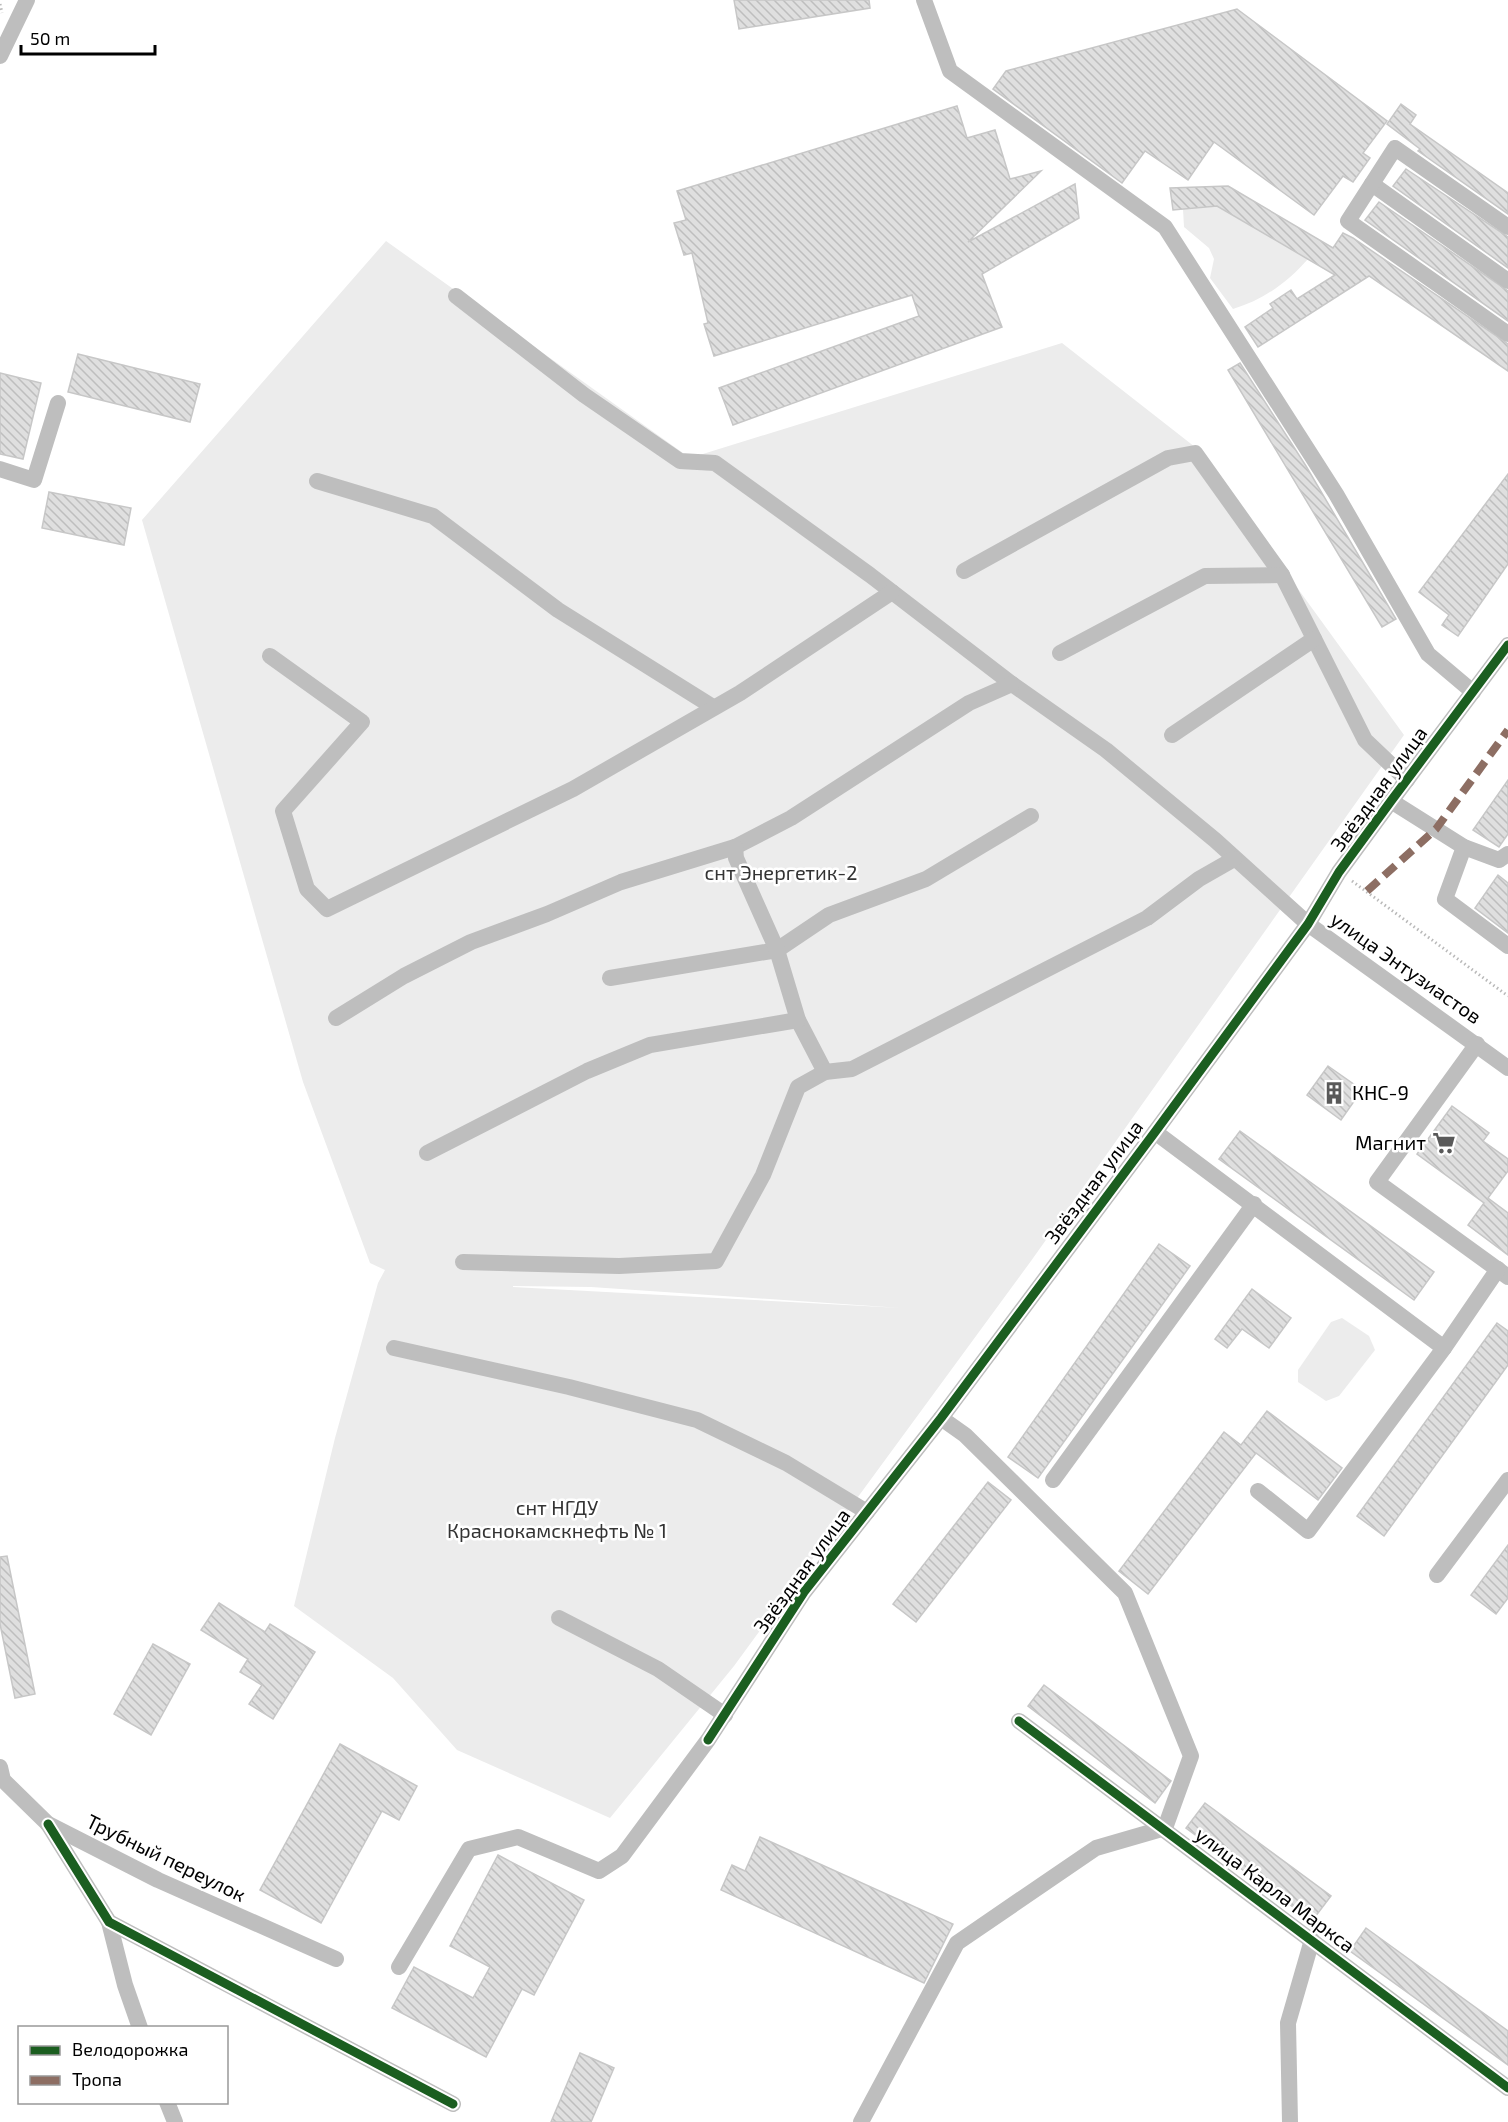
<svg xmlns="http://www.w3.org/2000/svg" width="1508" height="2122" font-family="'Exo 2',sans-serif">
	<defs>
		<pattern id="building-back-hatch" width="6" height="6" patternUnits="userSpaceOnUse" patternTransform="scale(1.5)"><rect width="6" height="6" fill="#dfdfdf"/><path d="M-1 5l2 2M0 0l6 6M5-1l2 2" fill="none" stroke="#bebebe"/></pattern>
	</defs>
	<rect width="100%" height="100%" fill="#fff"/>
	<!-- green -->
	<g fill="#ececec" fill-rule="evenodd">
		<path d="M1217,206L1308,259C1287,283 1263,300 1233,309L1210,278L1214,259L1209,248L1184,227L1183,209Z"/>
		<path d="M386,241L690,458L1062,343L1195,447L1404,735L1031,1261L734,1666L610,1818L457,1750L393,1678L294,1606L335,1438L378,1283L385,1270L370,1263L303,1082L142,520ZM513,1286L591,1287L901,1308L513,1287Z"/>
		<polygon points="1342,1318 1369,1336 1375,1350 1339,1396 1326,1401 1298,1382 1298,1370 1331,1322"/>
	</g>
	<!-- building -->
	<g fill="url(#building-back-hatch)" stroke="#c7c7c7" stroke-width="1.5">
		<polygon points="734,0 869,0 870,8 739,29"/>
		<polygon points="1237,9 1387,121 1363,153 1370,158 1353,182 1343,176 1314,215 1214,142 1188,180 1145,151 1122,183 993,89 1006,71"/>
		<polygon points="1401,104 1416,115 1410,124 1508,193 1508,214 1418,151 1420,149 1387,124"/>
		<polygon points="957,106 967,138 995,130 1010,179 1041,171 968,242 1075,184 1079,218 982,274 1002,327 733,425 719,388 919,316 912,295 714,356 704,324 708,323 692,253 684,255 674,223 686,220 677,191"/>
		<polygon points="1406,169 1508,237 1508,268 1393,186"/>
		<polygon points="1228,186 1333,248 1343,233 1353,238 1508,344 1508,371 1369,276 1258,347 1245,327 1273,308 1270,304 1291,290 1297,299 1335,275 1217,206 1173,210 1170,188"/>
		<polygon points="1379,202 1508,291 1508,321 1365,220"/>
		<polygon points="78,354 200,384 190,422 68,392"/>
		<polygon points="1240,363 1306,466 1396,619 1382,627 1228,370"/>
		<polygon points="0,373 41,383 23,459 0,454"/>
		<polygon points="1508,474 1508,564 1458,636 1442,625 1449,615 1419,592"/>
		<polygon points="49,492 131,508 124,545 42,528"/>
		<polygon points="1508,780 1508,834 1499,847 1473,830"/>
		<polygon points="1498,875 1508,883 1508,933 1475,908"/>
		<polygon points="1328,1066 1362,1090 1341,1120 1307,1095"/>
		<polygon points="1452,1106 1489,1133 1483,1141 1508,1159 1508,1171 1488,1198 1508,1213 1508,1255 1468,1225 1484,1203 1417,1154"/>
		<polygon points="1240,1131 1434,1272 1414,1300 1219,1159"/>
		<polygon points="1159,1244 1190,1266 1038,1478 1008,1457"/>
		<polygon points="1252,1289 1291,1318 1269,1348 1242,1329 1227,1348 1215,1339"/>
		<polygon points="1497,1323 1508,1331 1508,1365 1384,1536 1357,1516"/>
		<polygon points="1267,1411 1342,1468 1318,1500 1256,1453 1148,1594 1119,1571 1224,1432 1241,1445"/>
		<polygon points="988,1482 1011,1500 916,1622 893,1604"/>
		<polygon points="1508,1545 1508,1598 1496,1614 1471,1595"/>
		<polygon points="7,1556 35,1694 15,1698 0,1624 0,1557"/>
		<polygon points="219,1603 265,1632 270,1624 315,1652 273,1719 249,1704 262,1685 240,1672 248,1659 201,1630"/>
		<polygon points="153,1644 190,1664 151,1735 114,1714"/>
		<polygon points="1044,1685 1171,1781 1155,1803 1028,1706"/>
		<polygon points="340,1744 417,1786 399,1820 382,1811 321,1923 260,1890"/>
		<polygon points="1205,1803 1331,1896 1312,1921 1186,1828"/>
		<polygon points="760,1837 953,1924 924,1983 721,1890 732,1865 745,1871"/>
		<polygon points="498,1855 584,1900 534,1995 522,1989 486,2057 392,2008 414,1967 473,1998 490,1967 450,1946"/>
		<polygon points="1366,1928 1508,2031 1508,2065 1350,1951"/>
		<polygon points="580,2053 614,2068 591,2122 551,2122"/>
	</g>
	<g fill="none" stroke-linecap="round" stroke-linejoin="round">
		<!-- path -->
		<g stroke="#b9b9b9" stroke-width="3" stroke-dasharray="1.5 3" stroke-linecap="butt">
			<polyline points="0,4 2,13"/>
			<polyline points="1352,881 1508,996"/>
		</g>
		<!-- minor -->
		<g stroke="#bebebe" stroke-width="16">
			<polyline points="924,0 950,71 1165,227 1336,494 1428,654 1473,692"/>
			<polyline points="0,56 27,0"/>
			<polyline points="1372,184 1508,281"/>
			<polyline points="1508,227 1395,148 1348,221 1508,334"/>
			<polyline points="456,296 584,395 680,461 715,463 870,575 1012,684 1106,750 1215,840 1308,924 1508,1068"/>
			<polyline points="0,469 34,480 58,403"/>
			<polyline points="317,481 433,516 558,610 713,707"/>
			<polyline points="964,571 1168,458 1195,453 1282,575 1365,740 1407,780"/>
			<polyline points="1060,653 1205,576 1282,575"/>
			<polyline points="270,656 362,722 283,811 307,889 327,909 573,789 740,693 892,592"/>
			<polyline points="1172,735 1314,639"/>
			<polyline points="1391,801 1464,847 1499,860 1508,854"/>
			<polyline points="735,847 791,818 969,703 1012,684"/>
			<polyline points="1464,847 1445,899 1508,946"/>
			<polyline points="610,978 777,950 829,915 926,879 1031,816"/>
			<polyline points="336,1018 404,976 471,942 547,914 621,882 735,847 736,858 777,950 798,1020 825,1072"/>
			<polyline points="1477,1044 1377,1182 1508,1277"/>
			<polyline points="1155,1132 1444,1348"/>
			<polyline points="427,1153 587,1071 650,1045 798,1020"/>
			<polyline points="463,1262 619,1266 716,1261 763,1175 798,1087 825,1072 852,1069 1147,918 1199,879 1234,859"/>
			<polyline points="394,1348 569,1387 697,1420 786,1463 867,1512"/>
			<polyline points="1053,1480 1254,1204"/>
			<polyline points="1258,1491 1308,1531 1444,1348 1498,1269"/>
			<polyline points="1437,1575 1508,1480"/>
			<polyline points="559,1618 658,1669 725,1715"/>
			<polyline points="1019,1721 1508,2088"/>
			<polyline points="0,1767 3,1780 48,1824 158,1880 336,1959"/>
			<polyline points="48,1824 109,1922 453,2104"/>
			<polyline points="109,1922 125,1985 140,2028"/>
			<polyline points="399,1967 469,1849 518,1837 599,1871 622,1856 708,1740 804,1592 941,1418 1155,1132 1308,924 1339,872 1391,801 1508,645"/>
			<polyline points="167,2102 175,2122"/>
			<polyline points="861,2122 957,1943 1096,1848 1165,1828 1191,1756 1125,1593 965,1435 941,1418"/>
			<polyline points="1290,2122 1288,2023 1312,1940"/>
		</g>
		<!-- quiet -->
		<polyline stroke="#8d6e63" stroke-width="8" stroke-dasharray="15 8" stroke-linecap="butt" points="1367,891 1436,829 1508,730"/>
		<!-- cycleway casing -->
		<g stroke="#fff" stroke-width="13">
			<g id="cycleway">
				<polyline points="1019,1721 1508,2088"/>
				<polyline points="708,1740 804,1592 941,1418 1155,1132 1308,924 1339,872 1391,801 1508,645"/>
				<polyline points="48,1824 109,1922 453,2104"/>
			</g>
		</g>
		<!-- cycleway -->
		<use href="#cycleway" stroke="#1b5e20" stroke-width="9"/>
	</g>
	<!-- icons -->
	<defs>
		<g id="building-bare" transform="scale(1.8)"><path d="M-4-6H4V6H1V3H-1V6H-4ZM-2.5-4.3h1.7v1.8h-1.7ZM.8-4.3h1.7v1.8H.8ZM-2.5-1h1.7V.8h-1.7ZM.8-1h1.7V.8H.8Z" fill="#595959" stroke="#fff" stroke-width="2.5" paint-order="stroke"/></g>
		<g id="supermarket-bare" transform="scale(1.8)"><path d="M-6-5.5h2.5l.6 2H6L4.5 2H-2.5L-4.4-4H-6ZM-1.5 3.2a1.3 1.3 0 1 0 .1 0ZM3 3.2a1.3 1.3 0 1 0 .1 0Z" fill="#595959" stroke="#fff" stroke-width="2.5" paint-order="stroke"/></g>
	</defs>
	<g fill-rule="evenodd">
		<use href="#building-bare" x="1334" y="1093"/>
		<use href="#supermarket-bare" x="1444" y="1143"/>
	</g>
	<g text-anchor="middle" stroke-width="5" stroke-linejoin="round" paint-order="stroke">
		<!-- street labels -->
		<g font-size="20" fill="#000" stroke="#fff">
			<text transform="translate(1379 789) rotate(-54)" y="7">Звёздная улица</text>
			<text transform="translate(1406 968) rotate(35)" y="7">улица Энтузиастов</text>
			<text transform="translate(1094 1182) rotate(-53)" y="7">Звёздная улица</text>
			<text transform="translate(802 1571) rotate(-54)" y="7">Звёздная улица</text>
			<text transform="translate(166 1858) rotate(26)" y="7">Трубный переулок</text>
			<text transform="translate(1275 1890) rotate(37)" y="7">улица Карла Маркса</text>
		</g>
		<!-- park labels -->
		<g font-size="20" fill="#333" stroke="#fff">
			<text x="781" y="880">снт Энергетик-2</text>
			<text x="557" y="1515">снт НГДУ<tspan x="557" dy="23">Краснокамскнефть № 1</tspan></text>
		</g>
		<!-- poi labels -->
		<g font-size="20" fill="#000" stroke="#fff" text-anchor="start">
			<text x="1352" y="1100">КНС-9</text>
			<text x="1426" y="1150" text-anchor="end">Магнит</text>
		</g>
	</g>
	<!-- legend -->
	<rect x="18" y="2026" width="210" height="78" fill="#ffffff" stroke="#999999" stroke-width="1.5"/>
	<rect x="30" y="2046" width="30" height="9" fill="#1b5e20" stroke="#999999" stroke-width="1.5"/>
	<text x="72" y="2056" font-size="18" fill="#000000">Велодорожка</text>
	<rect x="30" y="2076" width="30" height="9" fill="#8d6e63" stroke="#999999" stroke-width="1.5"/>
	<text x="72" y="2086" font-size="18" fill="#000000">Тропа</text>
	<!-- scale -->
	<path d="M21 45v9h134v-9" fill="none" stroke="#000000" stroke-width="3"/>
	<text x="30" y="45" font-size="18" fill="#000000" stroke="#ffffff" stroke-width="4.5" paint-order="stroke">50 m</text>
</svg>
